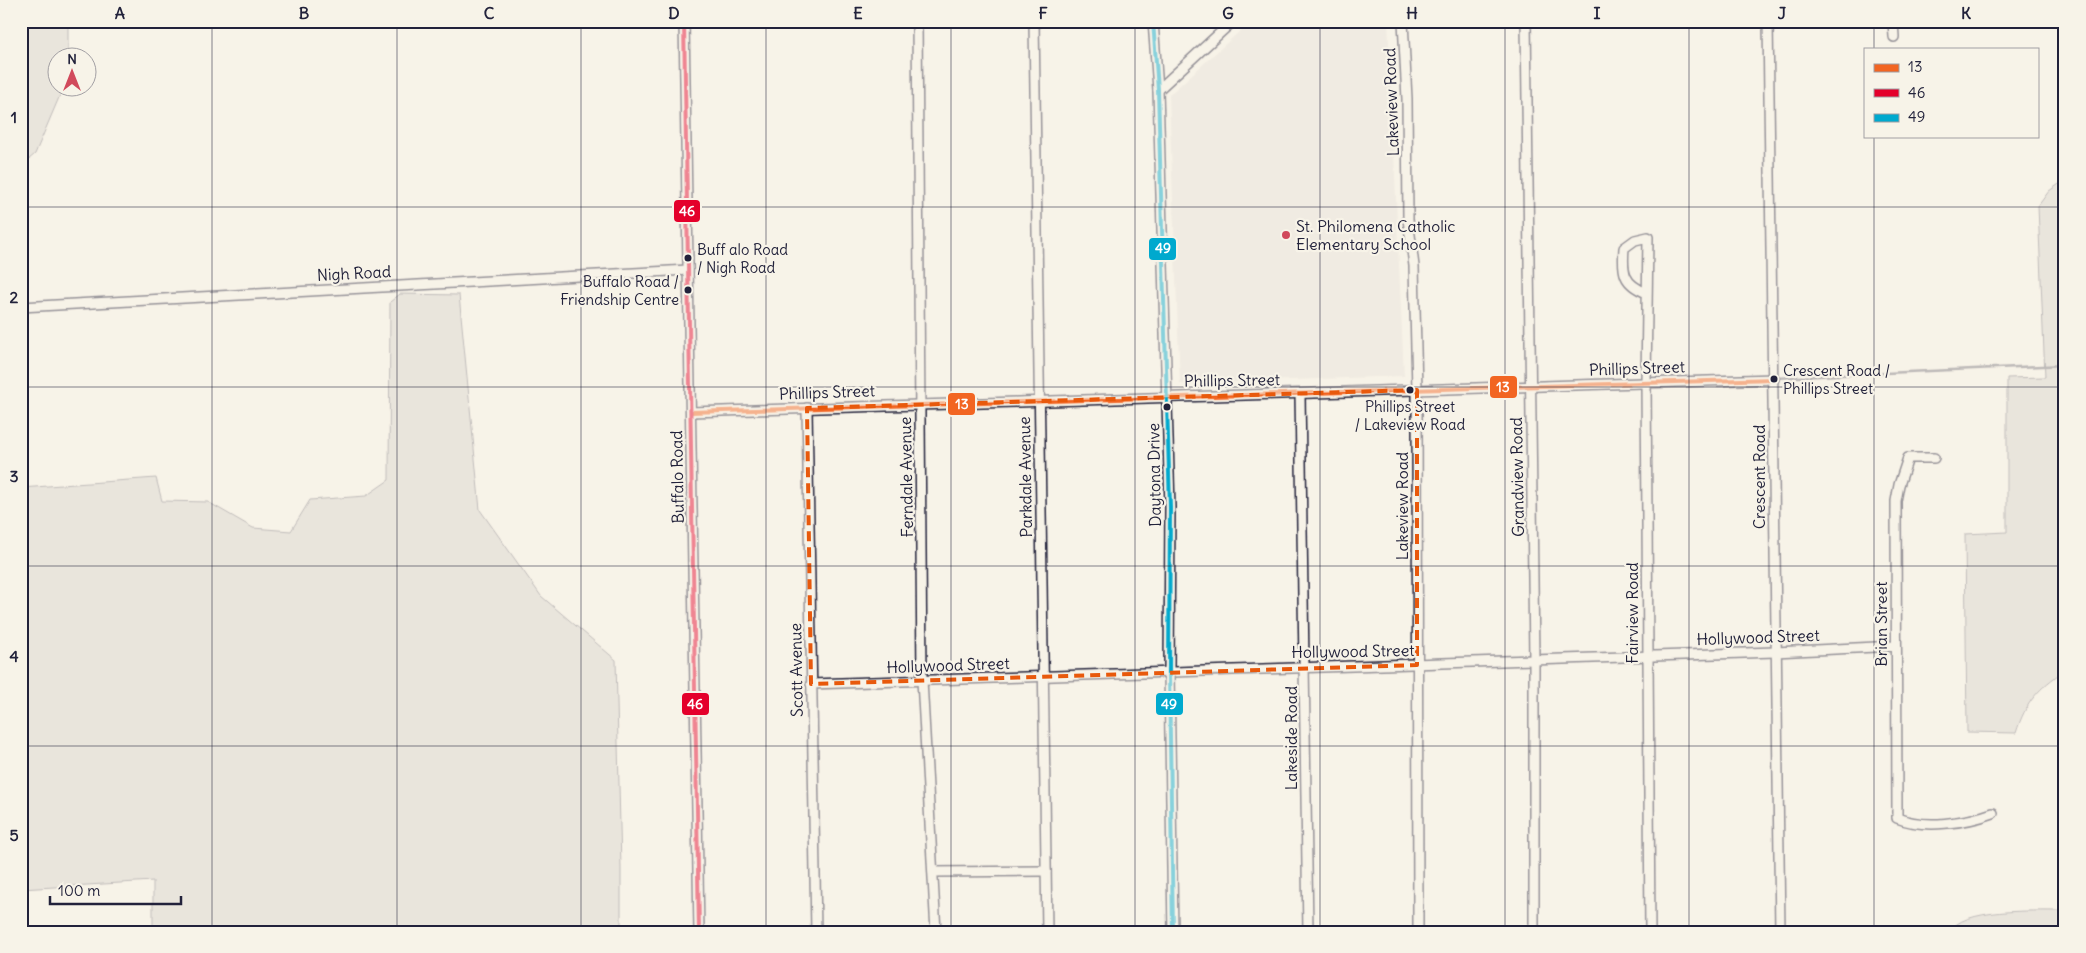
<svg xmlns="http://www.w3.org/2000/svg" width="2086" height="953" font-family="Delius,sans-serif">
	<rect width="100%" height="100%" fill="#f7f3e8"/>
	<filter id="ink" filterUnits="userSpaceOnUse"><feTurbulence type="fractalNoise" baseFrequency=".02" numOctaves="2"/><feDisplacementMap in="SourceGraphic" scale="10" xChannelSelector="R" yChannelSelector="G"/><feConvolveMatrix kernelMatrix="1 2 1 2 8 2 1 2 1" color-interpolation-filters="sRGB"/></filter>
	<g filter="url(#ink)">
		<!-- built -->
		<polygon fill="#e7e3db" points="1251,21 1388,21 1404,376 1180,384 1169,95"/>
		<!-- green -->
		<g fill="#d8d5cf" stroke="#7d7c85">
			<polygon points="21,21 68,21 68,57 58,58 58,88 63,88 35,154 21,166"/>
			<path d="M2065,180V670C2038,689 2026,701 2016,733L1967,732L1965,534L2007,532V378L2045,377L2038,206L2049,191Z"/>
			<polygon points="400,294 459,295 480,510 541,596 616,660 621,868 621,932 153,932 153,881 21,889 21,488 156,478 162,501 208,502 253,528 291,531 310,500 366,496 389,480 390,302"/>
			<path d="M2059,911L2065,914V932H1950C1960,908 2036,911 2059,911Z"/>
		</g>
		<g fill="none" stroke-linecap="round" stroke-linejoin="round">
			<!-- stream -->
			<polyline stroke="#76747f" stroke-width="2.5" points="1775,378 2065,365"/>
			<!-- minor casing -->
			<g stroke="#22223b" stroke-width="12">
				<g id="minor">
					<polyline points="684,21 699,932"/>
					<polyline points="917,21 922,680 936,932"/>
					<polyline points="1034,21 1047,932"/>
					<polyline points="1153,21 1158,90 1170,507 1169,672 1173,932"/>
					<polyline points="1403,21 1407,99 1408,219 1414,266 1417,390 1418,932"/>
					<polyline points="1526,21 1534,659 1534,932"/>
					<polyline points="1768,21 1780,932"/>
					<polyline points="1893,21 1894,37"/>
					<polyline points="1158,90 1233,21"/>
					<path d="M1647,293C1623,284 1622,272 1624,248L1635,240L1648,237L1646,382L1650,932"/>
					<polyline points="21,307 688,270"/>
					<polyline points="1300,394 1308,932"/>
					<polyline points="807,408 816,932"/>
					<polyline points="691,412 1774,379"/>
					<path d="M1934,458H1908L1899,485L1896,501L1897,818C1924,829 1966,823 1993,813"/>
					<polyline points="811,684 1775,652 1896,646"/>
					<polyline points="933,872 1046,871"/>
				</g>
			</g>
			<!-- minor -->
			<use href="#minor" stroke="#f7f3e8" stroke-width="9"/>
			<!-- bus-1 casing -->
			<g stroke="#f7f3e8" stroke-width="8">
				<polyline id="bus-1" points="691,412 1774,379"/>
			</g>
			<!-- bus-2 casing -->
			<g stroke="#f7f3e8" stroke-width="8">
				<polyline id="bus-2" points="684,21 699,932"/>
			</g>
			<!-- bus-3 casing -->
			<g stroke="#f7f3e8" stroke-width="8">
				<polyline id="bus-3" points="1153,21 1158,90 1170,507 1169,672 1173,932"/>
			</g>
			<!-- bus-1 -->
			<use href="#bus-1" stroke="#f26522" stroke-width="4"/>
			<!-- bus-2 -->
			<use href="#bus-2" stroke="#e4002b" stroke-width="4"/>
			<!-- bus-3 -->
			<use href="#bus-3" stroke="#00a9ce" stroke-width="4"/>
		</g>
	</g>
	<!-- marked area -->
	<path d="M0 0H2086V953H0ZM1417,390V665L811,684L807,408Z" fill="#f7f3e8" fill-opacity=".55" fill-rule="evenodd"/>
	<path fill="none" stroke="#e8590c" stroke-width="4" stroke-dasharray="10 6" stroke-linejoin="round" d="M1417,390V665L811,684L807,408Z"/>
	<!-- grid -->
	<path fill="none" stroke="#22223b" stroke-width="1" stroke-opacity="0.55" d="M212,21V932M397,21V932M581,21V932M766,21V932M951,21V932M1135,21V932M1320,21V932M1505,21V932M1689,21V932M1874,21V49M1874,136V932M21,207H2065M21,387H2065M21,566H2065M21,746H2065"/>
	<!-- markers -->
	<circle fill="#d1495b" stroke="#f7f3e8" stroke-width="2" cx="1286" cy="235" r="5"/>
	<g fill="#22223b" stroke="#f7f3e8" stroke-width="2">
		<circle cx="688" cy="258" r="4.5"/>
		<circle cx="688" cy="290" r="4.5"/>
		<circle cx="1774" cy="379" r="4.5"/>
		<circle cx="1410" cy="390" r="4.5"/>
		<circle cx="1167" cy="407" r="4.5"/>
	</g>
	<g text-anchor="middle" stroke-width="4.5" stroke-linejoin="round" paint-order="stroke">
		<!-- bus labels -->
		<g font-size="15" fill="#22223b" stroke="#f7f3e8" text-anchor="start">
			<text x="697" y="255">Buff alo Road<tspan x="697" dy="18">/ Nigh Road</tspan></text>
			<text x="679" y="287" text-anchor="end">Buffalo Road /<tspan x="679" dy="18">Friendship Centre</tspan></text>
			<text x="1783" y="376">Crescent Road /<tspan x="1783" dy="18">Phillips Street</tspan></text>
			<text x="1410" y="412" text-anchor="middle">Phillips Street<tspan x="1410" dy="18">/ Lakeview Road</tspan></text>
		</g>
		<!-- street labels -->
		<g font-size="16" fill="#22223b" stroke="#f7f3e8">
			<text transform="translate(1391 102) rotate(-92)" y="6">Lakeview Road</text>
			<text transform="translate(354 273) rotate(-3)" y="6">Nigh Road</text>
			<text transform="translate(1637 368) rotate(-2)" y="6">Phillips Street</text>
			<text transform="translate(1232 380) rotate(-1)" y="6">Phillips Street</text>
			<text transform="translate(827 392) rotate(-2)" y="6">Phillips Street</text>
			<text transform="translate(1154 475) rotate(-91)" y="6">Daytona Drive</text>
			<text transform="translate(677 477) rotate(-91)" y="6">Buffalo Road</text>
			<text transform="translate(906 477) rotate(-91)" y="6">Ferndale Avenue</text>
			<text transform="translate(1025 477) rotate(-91)" y="6">Parkdale Avenue</text>
			<text transform="translate(1517 477) rotate(-91)" y="6">Grandview Road</text>
			<text transform="translate(1759 477) rotate(-90)" y="6">Crescent Road</text>
			<text transform="translate(1402 506) rotate(-90)" y="6">Lakeview Road</text>
			<text transform="translate(1632 613) rotate(-90)" y="6">Fairview Road</text>
			<text transform="translate(1881 624) rotate(-90)" y="6">Brian Street</text>
			<text transform="translate(1758 637) rotate(-2)" y="6">Hollywood Street</text>
			<text transform="translate(1353 651) rotate(-1)" y="6">Hollywood Street</text>
			<text transform="translate(948 665) rotate(-2)" y="6">Hollywood Street</text>
			<text transform="translate(796 670) rotate(-91)" y="6">Scott Avenue</text>
			<text transform="translate(1291 738) rotate(-90)" y="6">Lakeside Road</text>
		</g>
		<!-- poi labels -->
		<g font-size="16" fill="#22223b" stroke="#f7f3e8" text-anchor="start">
			<text x="1296" y="232">St. Philomena Catholic<tspan x="1296" dy="18">Elementary School</tspan></text>
		</g>
	</g>
	<g stroke="#f7f3e8" stroke-width="2">
		<rect x="673" y="199" width="28" height="24" rx="5" fill="#e4002b"/>
		<rect x="1148" y="237" width="29" height="24" rx="5" fill="#00a9ce"/>
		<rect x="1489" y="375" width="29" height="24" rx="5" fill="#f26522"/>
		<rect x="947" y="392" width="29" height="24" rx="5" fill="#f26522"/>
		<rect x="1155" y="692" width="29" height="24" rx="5" fill="#00a9ce"/>
		<rect x="681" y="692" width="29" height="24" rx="5" fill="#e4002b"/>
	</g>
	<g font-size="14" text-anchor="middle" font-weight="bold" fill="#fff">
		<text x="687" y="216">46</text>
		<text x="1163" y="253">49</text>
		<text x="1503" y="392">13</text>
		<text x="962" y="409">13</text>
		<text x="1169" y="709">49</text>
		<text x="695" y="709">46</text>
	</g>
	<!-- margin -->
	<rect width="2086" height="953" fill="none" stroke="#f7f3e8" stroke-width="55"/>
	<!-- legend -->
	<rect x="1864" y="48" width="175" height="90" fill="#f7f3e8" stroke="#a29fa3"/>
	<rect x="1874" y="64" width="25" height="8" fill="#f26522" stroke="#a29fa3"/>
	<text x="1908" y="72" font-size="15" fill="#22223b">13</text>
	<rect x="1874" y="89" width="25" height="8" fill="#e4002b" stroke="#a29fa3"/>
	<text x="1908" y="98" font-size="15" fill="#22223b">46</text>
	<rect x="1874" y="114" width="25" height="8" fill="#00a9ce" stroke="#a29fa3"/>
	<text x="1908" y="122" font-size="15" fill="#22223b">49</text>
	<!-- north arrow -->
	<g transform="translate(72 72)"><circle r="24" fill="#f7f3e8" stroke="#a29fa3"/>
	<path d="M0-4L9 19L0 12L-9 19Z" fill="#d1495b"/>
	<text y="-8" font-size="14" font-weight="bold" text-anchor="middle" fill="#22223b">N</text>
	</g>
	<!-- scale -->
	<path d="M50 896v8h131v-8" fill="none" stroke="#22223b" stroke-width="2.5"/>
	<text x="58" y="896" font-size="15" fill="#22223b" stroke="#f7f3e8" stroke-width="4" paint-order="stroke">100 m</text>
	<rect x="28" y="28" width="2030" height="898" fill="none" stroke="#22223b" stroke-width="2"/>
	<g font-size="16" text-anchor="middle" font-weight="bold" fill="#22223b">
		<text x="120" y="19">A</text>
		<text x="304" y="19">B</text>
		<text x="489" y="19">C</text>
		<text x="674" y="19">D</text>
		<text x="858" y="19">E</text>
		<text x="1043" y="19">F</text>
		<text x="1228" y="19">G</text>
		<text x="1412" y="19">H</text>
		<text x="1597" y="19">I</text>
		<text x="1782" y="19">J</text>
		<text x="1966" y="19">K</text>
		<text x="14" y="123">1</text>
		<text x="14" y="303">2</text>
		<text x="14" y="482">3</text>
		<text x="14" y="662">4</text>
		<text x="14" y="841">5</text>
	</g>
</svg>
